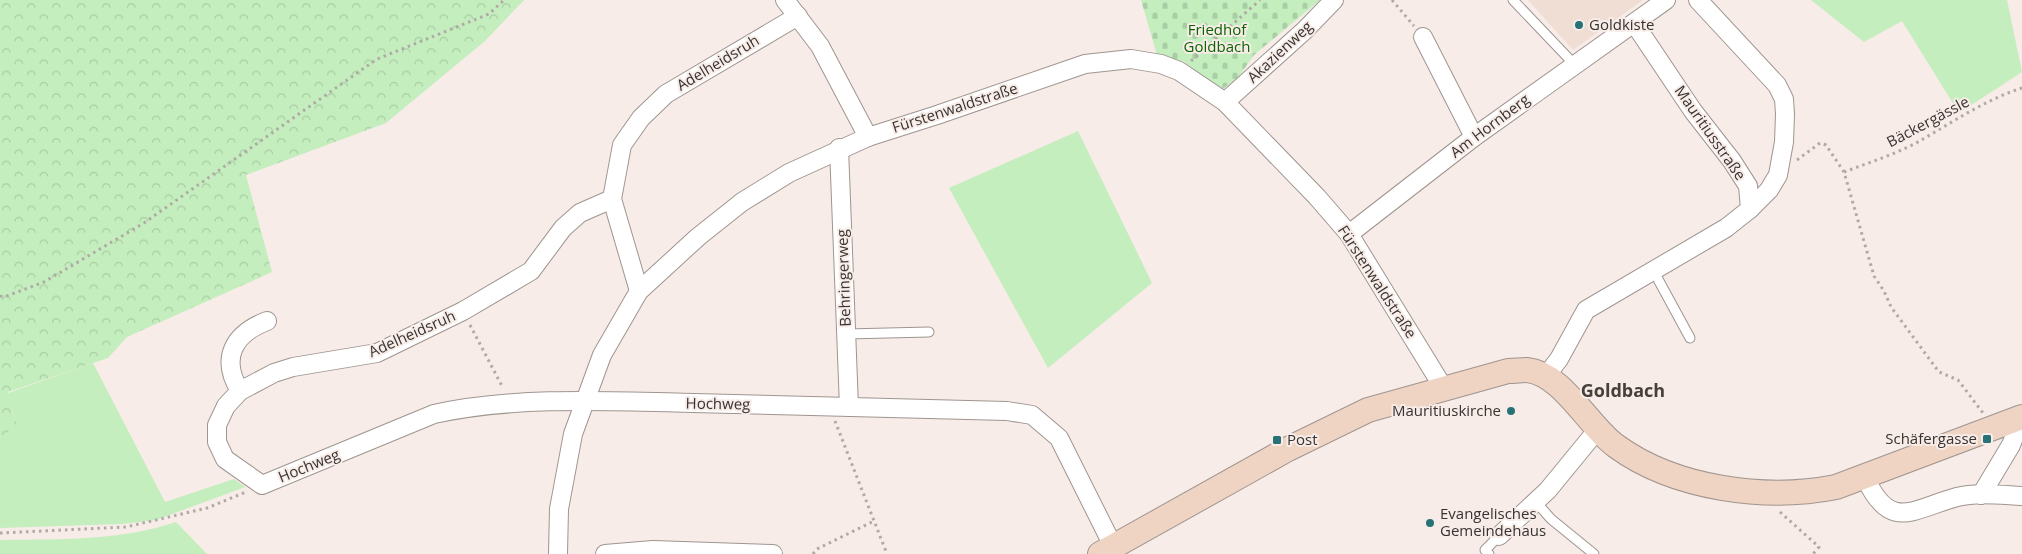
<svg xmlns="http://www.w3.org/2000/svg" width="2022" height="554" font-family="'Open Sans',sans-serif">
	<defs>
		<pattern id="forest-crowns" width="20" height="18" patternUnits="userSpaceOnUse" patternTransform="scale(1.25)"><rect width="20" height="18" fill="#c4eebe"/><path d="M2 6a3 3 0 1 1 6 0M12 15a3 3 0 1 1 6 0" fill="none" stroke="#a9cda4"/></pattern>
		<pattern id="cemetery-stones" width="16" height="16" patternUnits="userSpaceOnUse" patternTransform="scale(1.25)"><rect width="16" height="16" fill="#c4eebe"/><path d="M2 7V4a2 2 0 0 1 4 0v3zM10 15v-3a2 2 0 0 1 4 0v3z" fill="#a9cda4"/></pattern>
	</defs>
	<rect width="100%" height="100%" fill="#f7ece7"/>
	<!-- built -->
	<polygon fill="#f0ded5" points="1528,0 1643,0 1573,50"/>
	<!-- green -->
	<g fill="#c4eebe">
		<polygon points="1811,0 2007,0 2022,72 1959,113 1902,21 1864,42"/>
		<polygon points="1078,131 1152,283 1048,368 949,188"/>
		<polygon points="93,363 165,502 234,479 245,487 156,520 122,524 0,528 0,437 17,425 8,393"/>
		<path d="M176,522L207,554H0V540C60,539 119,541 176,522Z"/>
	</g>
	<!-- forest -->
	<polygon fill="url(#forest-crowns)" points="0,0 524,0 485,41 386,123 246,175 272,272 127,337 108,358 8,392 17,426 0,437"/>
	<!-- cemetery -->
	<polygon fill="url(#cemetery-stones)" points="1141,0 1320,0 1254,55 1237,79 1221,90 1214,88 1185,62 1157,55"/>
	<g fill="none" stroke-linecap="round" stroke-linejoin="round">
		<!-- lane casing -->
		<g stroke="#9f9590" stroke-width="11">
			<g id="lane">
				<polyline points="1513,0 1574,64"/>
				<polyline points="1653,270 1690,338"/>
				<polyline points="846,334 929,332"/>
				<polyline points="1536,502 1551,519 1594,554"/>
				<polyline points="1489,554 1485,550 1499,536"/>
			</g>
		</g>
		<!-- street casing -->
		<g stroke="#9f9590" stroke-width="20">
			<g id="street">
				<polyline points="785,0 820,46 868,137"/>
				<polyline points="1698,0 1777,85 1784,99 1785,114 1784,142 1778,175 1769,190 1750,209"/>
				<polyline points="1423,37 1474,137"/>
				<polyline points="1225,102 1305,30 1334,0"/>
				<polyline points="839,148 849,407"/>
				<path d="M612,199L580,213L563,228L531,271L463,311L377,353L293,367L274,373L240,391L226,406L217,425V442L225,459L262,485L434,414C515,396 611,401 694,403C798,406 903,408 1007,411L1032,415L1059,438L1113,546"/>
				<polyline points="1349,234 1474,137 1666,0"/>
				<polyline points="639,291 612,199 622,145 641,118 666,94 798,16"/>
				<polyline points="1546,376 1559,359 1586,310 1726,228 1750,209 1748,186 1732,161 1693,111 1634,23"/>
				<path d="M240,391C220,359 233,334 267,321"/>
				<path d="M1865,477C1890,533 1913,509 1957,497C1977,492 2001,495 2022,496"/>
				<polyline points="1981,495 2011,445 2022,417"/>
				<polyline points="1499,536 1548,490 1598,429"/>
				<polyline points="558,554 559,509 573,434 602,355 639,291 698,237 742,202 789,173 868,137 937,115 1085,64 1131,59 1161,64 1179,71 1225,102 1317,197 1349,234 1443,387"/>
				<polyline points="605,554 653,550 773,554"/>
			</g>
		</g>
		<!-- secondary casing -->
		<g stroke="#9f9590" stroke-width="26">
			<path id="secondary" d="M1100,554L1288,449L1368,410L1508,371C1515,371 1521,370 1527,370C1562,373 1589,427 1616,446C1675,489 1766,501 1836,487L2022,417"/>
		</g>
		<!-- path -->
		<g stroke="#b1a9a5" stroke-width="3" stroke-dasharray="2.5 4" stroke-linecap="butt">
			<polyline points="1392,0 1414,26"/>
			<polyline points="1191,61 1260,0"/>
			<polyline points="1797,160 1820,143 1826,145 1844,172 1874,276 1884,291 1891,307 1939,372 1958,380 1983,413"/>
			<path d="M1844,172C1868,163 1893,155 1916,143C1950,124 1984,100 2022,88"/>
			<polyline points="0,296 4,297 44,282 144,223 377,59 489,14 504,0"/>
			<polyline points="470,325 503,388"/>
			<polyline points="835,421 887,554"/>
			<polyline points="1780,512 1819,547 1813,554"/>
			<polyline points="0,533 126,527 207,508 246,492"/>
			<polyline points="813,554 817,549 874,521"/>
		</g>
		<!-- lane -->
		<use href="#lane" stroke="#fff" stroke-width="9"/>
		<!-- street -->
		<use href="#street" stroke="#fff" stroke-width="18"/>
		<!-- secondary -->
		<use href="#secondary" stroke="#efd3c3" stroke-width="24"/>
	</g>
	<!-- markers -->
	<g fill="#277277" stroke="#f7ece7" stroke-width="2">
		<circle cx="1579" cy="25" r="5"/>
		<circle cx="1511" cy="411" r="5"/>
		<rect x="1982" y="434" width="10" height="10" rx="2.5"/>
		<rect x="1272" y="435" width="10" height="10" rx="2.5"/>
		<circle cx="1430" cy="523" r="5"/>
	</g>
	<g text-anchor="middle" stroke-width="4" stroke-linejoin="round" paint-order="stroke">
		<!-- poi labels -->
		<g font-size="15" fill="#373331" stroke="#f7ece7" text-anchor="start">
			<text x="1589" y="30">Goldkiste</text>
			<text x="1501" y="416" text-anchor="end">Mauritiuskirche</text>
			<text x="1977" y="444" text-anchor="end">Schäfergasse</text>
			<text x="1287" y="445">Post</text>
			<text x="1440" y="519">Evangelisches<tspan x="1440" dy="17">Gemeindehaus</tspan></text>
		</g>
		<!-- park labels -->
		<g font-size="15" fill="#0c6400" stroke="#f7ece7">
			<text x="1217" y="35">Friedhof<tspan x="1217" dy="17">Goldbach</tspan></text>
		</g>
		<!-- street labels -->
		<g font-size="15" fill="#373331" stroke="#f7ece7">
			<text transform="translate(1280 52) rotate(-43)" y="5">Akazienweg</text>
			<text transform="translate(718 63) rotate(-31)" y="5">Adelheidsruh</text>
			<text transform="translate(955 108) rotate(-18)" y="5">Fürstenwaldstraße</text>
			<text transform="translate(1928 122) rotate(-28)" y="5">Bäckergässle</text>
			<text transform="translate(1490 126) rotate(-37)" y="5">Am Hornberg</text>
			<text transform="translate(1710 133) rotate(55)" y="5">Mauritiusstraße</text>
			<text transform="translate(844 278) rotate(-92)" y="5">Behringerweg</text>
			<text transform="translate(1377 282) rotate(57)" y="5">Fürstenwaldstraße</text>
			<text transform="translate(412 334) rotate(-24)" y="5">Adelheidsruh</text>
			<text transform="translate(718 404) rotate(1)" y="5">Hochweg</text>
			<text transform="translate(309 466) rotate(-22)" y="5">Hochweg</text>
		</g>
		<!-- quarter labels -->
		<g font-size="18" font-weight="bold" fill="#473f3a" stroke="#f7ece7">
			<text x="1623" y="397">Goldbach</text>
		</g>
	</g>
</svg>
